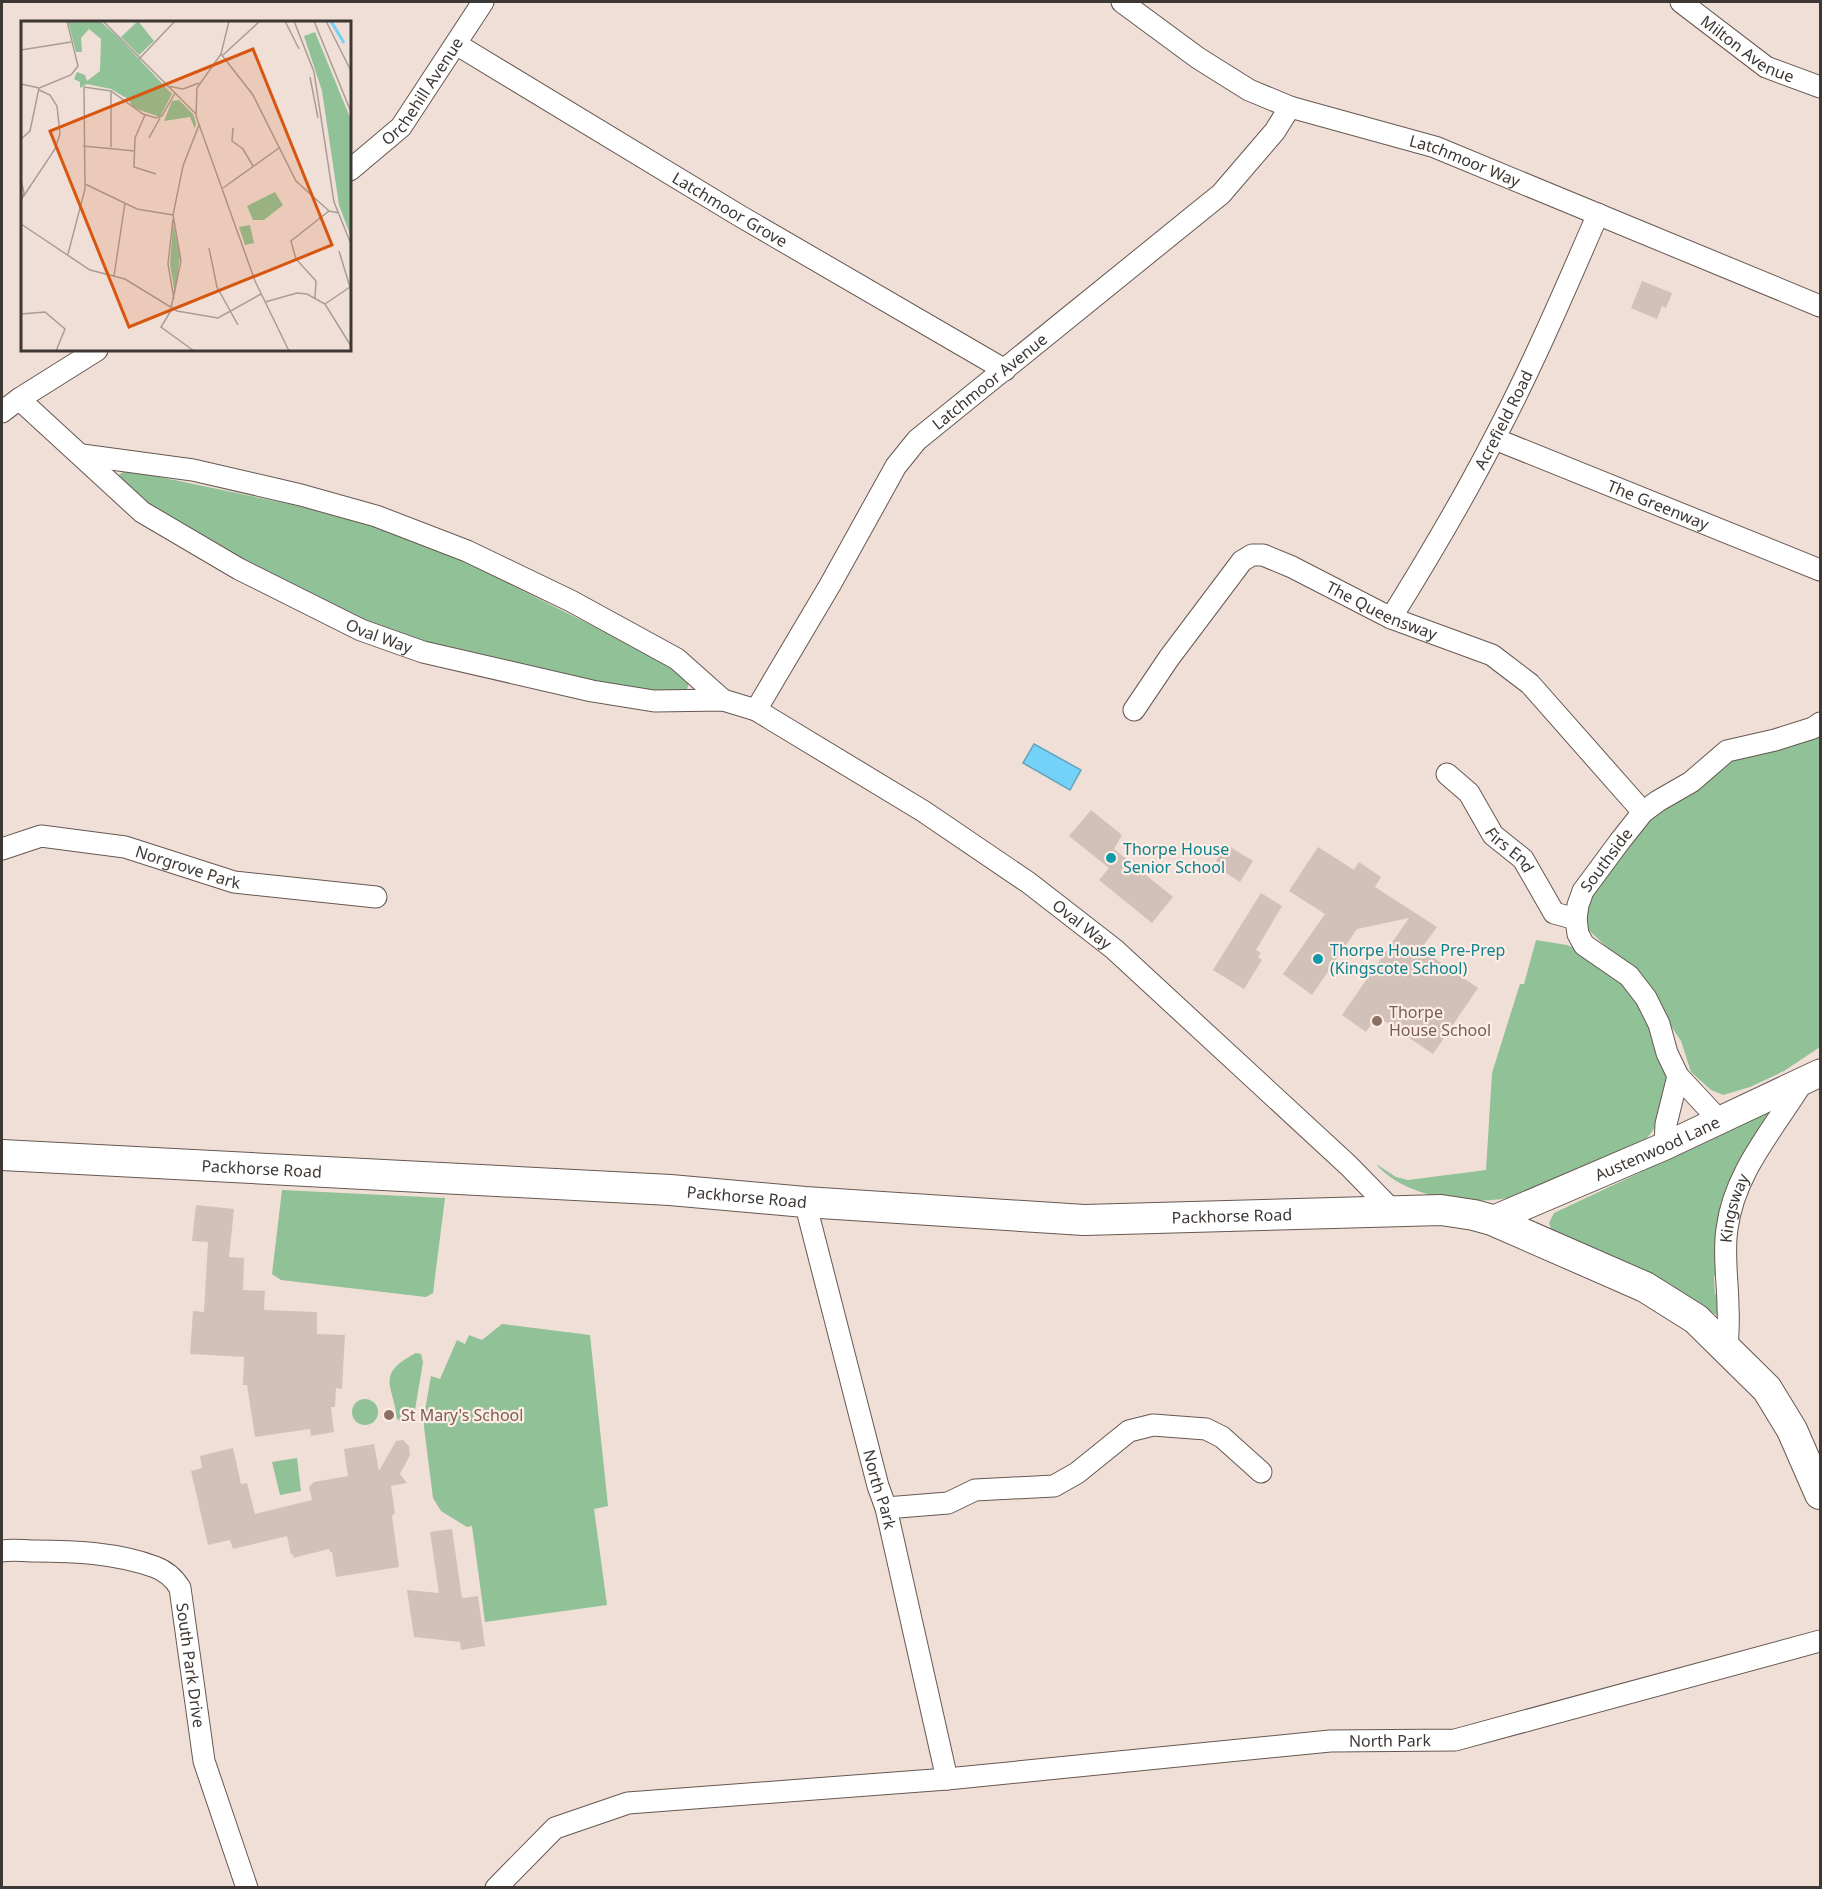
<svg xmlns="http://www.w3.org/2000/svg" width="1822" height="1889" font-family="'Noto Sans',sans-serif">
	<rect width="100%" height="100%" fill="#f0dfd7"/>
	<!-- green -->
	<g fill="#90c197">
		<path d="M126,470L299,506L371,525L459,559L665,662L688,681C689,688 686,692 680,695L601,685L461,654L408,637L341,611L189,531L121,484L119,480V475Z"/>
		<polygon points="1820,730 1820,1047 1784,1071 1750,1087 1723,1095 1711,1090 1691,1072 1681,1041 1635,973 1583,925 1587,897 1642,825 1721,771 1738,747"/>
		<path d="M1536,940L1567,945L1579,950L1605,966L1641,1002L1665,1063L1668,1082L1657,1125L1644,1142C1616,1155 1588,1167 1560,1179C1547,1184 1535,1192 1522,1195C1477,1207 1408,1201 1376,1164L1396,1177L1408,1180L1486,1170L1492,1073L1520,984H1524Z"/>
		<polygon points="1777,1108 1769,1125 1719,1269 1714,1277 1715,1294 1718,1297 1720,1315 1718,1316 1688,1297 1552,1231 1549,1223 1554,1213"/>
		<polygon points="282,1190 445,1198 433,1293 426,1297 281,1280 272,1274"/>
		<polygon points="502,1324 590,1335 608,1506 594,1509 607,1605 485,1622 472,1526 467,1527 441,1511 433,1498 424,1427 425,1410 431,1376 440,1379 457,1340 465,1344 469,1335 482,1340"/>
		<path d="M416,1353L421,1354L423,1362L415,1410L408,1419L400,1421L397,1419C394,1385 374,1375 416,1353Z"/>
		<circle cx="365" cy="1412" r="13"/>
		<polygon points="297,1458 301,1491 280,1495 272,1462"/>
	</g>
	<!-- water -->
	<polygon fill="#74d2f8" stroke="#64a4bd" stroke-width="1.5" points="1034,744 1081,770 1070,790 1023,763"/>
	<!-- building -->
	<g fill="#d1c1b8">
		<polygon points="1642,281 1672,293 1666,308 1662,306 1657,319 1631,308"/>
		<polygon points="1091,810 1122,835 1114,849 1173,897 1152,923 1099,880 1109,868 1069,836"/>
		<polygon points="1227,845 1253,861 1240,882 1223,871 1226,867 1216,861"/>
		<polygon points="1318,847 1354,870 1359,862 1381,877 1375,887 1437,927 1421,949 1478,988 1433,1054 1377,1016 1366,1032 1342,1015 1409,918 1357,929 1312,995 1283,974 1325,914 1289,891"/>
		<polygon points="1261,893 1282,906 1256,950 1261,953 1258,957 1262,960 1244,989 1213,970"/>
		<polygon points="196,1205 234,1209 229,1257 244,1258 243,1290 265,1291 264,1310 317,1312 317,1334 345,1335 342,1389 336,1388 335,1407 331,1407 334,1432 311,1436 310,1429 255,1437 247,1385 243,1385 244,1357 190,1354 193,1311 204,1312 208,1242 192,1241"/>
		<polygon points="403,1440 409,1446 410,1455 400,1474 407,1483 391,1486 395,1513 392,1516 399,1567 336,1577 332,1552 330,1552 329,1549 293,1558 293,1554 291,1555 287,1536 233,1549 230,1540 208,1545 191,1471 202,1468 200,1456 233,1448 241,1484 247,1483 255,1514 312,1500 309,1487 314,1482 348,1476 344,1449 374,1444 379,1471 396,1441"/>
		<polygon points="452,1529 462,1598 478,1596 485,1646 461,1650 460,1642 414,1637 407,1590 439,1593 430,1532"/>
	</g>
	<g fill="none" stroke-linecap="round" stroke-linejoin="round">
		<!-- minor casing -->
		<g stroke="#665851" stroke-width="23">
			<g id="minor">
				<path id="s1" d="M1122,2L1198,58L1249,90L1290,107L1435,147L1820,306"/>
				<path id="s2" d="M1681,2L1766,67L1820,87"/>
				<path id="s3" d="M456,44L740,216L1005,370"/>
				<path id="s4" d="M350,170L401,127L483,2"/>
				<path id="s5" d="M19,399L142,512L239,569L361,630L423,652L592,691L654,701L723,700L756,710L923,811L1029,883L1114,949L1349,1166L1394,1212"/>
				<polyline points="2,412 19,399 97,350"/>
				<path id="s6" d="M1495,439L1820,570"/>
				<polyline points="82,455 193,470 301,495 376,516 467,551 571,601 677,659 723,700"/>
				<path id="s7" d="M1391,618C1427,560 1462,501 1493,441C1532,367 1565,290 1598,214"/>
				<path id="s8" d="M756,710L830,585L896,466L917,440L1221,194L1275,131L1290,107"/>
				<path id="s9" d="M1134,710L1169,658L1242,561L1252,555H1263L1292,567L1391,618L1492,655L1530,684L1643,812"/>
				<path id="s10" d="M1447,774L1469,793L1493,835L1523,859L1554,913L1576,919"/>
				<path id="s11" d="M2,849L41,836L125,847L234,882L376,897"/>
				<path id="s12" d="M1720,1121L1678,1076L1667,1053L1659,1024L1646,998L1629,976L1584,945L1578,934L1576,919L1578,905L1583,891L1620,841L1643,812L1658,801L1691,782L1727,751L1775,740L1813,728L1820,723"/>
				<polyline points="1665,1146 1666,1124 1678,1076"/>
				<path id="s13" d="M805,1202L878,1486L886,1508L947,1779"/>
				<path id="s14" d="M1727,1349C1728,1335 1729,1321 1728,1308C1728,1282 1723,1255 1727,1229C1734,1173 1773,1130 1802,1083"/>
				<polyline points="886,1508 948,1503 975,1490 1054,1486 1077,1473 1129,1431 1153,1425 1206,1429 1222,1437 1261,1472"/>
				<path id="s15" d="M2,1551C12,1549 24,1551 34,1551C75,1551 117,1553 155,1567C166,1571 174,1578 180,1588L204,1761L247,1888"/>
				<path id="s16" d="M496,1888L555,1828L628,1803L947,1779L1330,1741L1455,1740L1820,1641"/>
			</g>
		</g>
		<!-- tertiary casing -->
		<g stroke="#665851" stroke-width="29">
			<g id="tertiary">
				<path id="s17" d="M1492,1220L1665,1146L1820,1073"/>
			</g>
		</g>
		<!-- secondary casing -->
		<g stroke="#665851" stroke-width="32">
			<g id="secondary">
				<path id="s18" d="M2,1155L670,1190L805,1202L1084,1220L1441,1210L1474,1215L1492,1220L1645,1287L1696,1319L1767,1389L1792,1430L1820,1494"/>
			</g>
		</g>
		<!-- minor -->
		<use href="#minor" stroke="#fff" stroke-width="21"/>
		<!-- tertiary -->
		<use href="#tertiary" stroke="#fff" stroke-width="27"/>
		<!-- secondary -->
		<use href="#secondary" stroke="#fff" stroke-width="30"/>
	</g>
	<!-- markers -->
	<g fill="#0f9aa8" stroke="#feede4" stroke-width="2">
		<circle cx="1111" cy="858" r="6"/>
		<circle cx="1318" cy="959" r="6"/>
	</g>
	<g fill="#8d6e63" stroke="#feede4" stroke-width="2">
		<circle cx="1377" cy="1021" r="6"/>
		<circle cx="389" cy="1415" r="6"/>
	</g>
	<g text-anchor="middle" stroke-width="4.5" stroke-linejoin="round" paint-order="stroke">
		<!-- street labels -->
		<g font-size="16" fill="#3e3834" stroke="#feede4">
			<text dy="6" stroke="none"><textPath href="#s2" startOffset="82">Milton Avenue</textPath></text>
			<text dy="6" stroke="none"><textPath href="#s4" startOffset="108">Orchehill Avenue</textPath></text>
			<text dy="6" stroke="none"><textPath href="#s1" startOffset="382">Latchmoor Way</textPath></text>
			<text dy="6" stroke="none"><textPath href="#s3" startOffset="320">Latchmoor Grove</textPath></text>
			<text dy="6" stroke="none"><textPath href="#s8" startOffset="408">Latchmoor Avenue</textPath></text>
			<text dy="6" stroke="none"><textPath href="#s7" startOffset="228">Acrefield Road</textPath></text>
			<text dy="6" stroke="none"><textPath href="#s6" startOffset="176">The Greenway</textPath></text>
			<text dy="6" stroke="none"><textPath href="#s9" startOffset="338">The Queensway</textPath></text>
			<text dy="6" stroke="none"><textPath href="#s5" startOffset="435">Oval Way</textPath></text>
			<text dy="6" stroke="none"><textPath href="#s10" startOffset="100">Firs End</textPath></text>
			<text dy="6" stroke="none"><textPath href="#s12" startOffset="324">Southside</textPath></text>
			<text dy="6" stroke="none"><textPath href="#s11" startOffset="192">Norgrove Park</textPath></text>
			<text dy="6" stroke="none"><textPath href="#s5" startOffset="1212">Oval Way</textPath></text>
			<text dy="6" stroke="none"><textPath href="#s17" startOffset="180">Austenwood Lane</textPath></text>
			<text dy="6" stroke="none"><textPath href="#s18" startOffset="260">Packhorse Road</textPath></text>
			<text dy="6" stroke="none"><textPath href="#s18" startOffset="746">Packhorse Road</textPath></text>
			<text dy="6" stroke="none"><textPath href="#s14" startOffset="142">Kingsway</textPath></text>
			<text dy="6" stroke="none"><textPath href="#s18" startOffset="1232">Packhorse Road</textPath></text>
			<text dy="6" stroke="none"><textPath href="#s13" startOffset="297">North Park</textPath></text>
			<text dy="6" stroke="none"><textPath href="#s15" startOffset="266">South Park Drive</textPath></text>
			<text dy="6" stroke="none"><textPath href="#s16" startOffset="926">North Park</textPath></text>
		</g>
		<!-- culture labels -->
		<g font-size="16" fill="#0d838f" stroke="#feede4" text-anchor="start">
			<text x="1123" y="855">Thorpe House<tspan x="1123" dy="18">Senior School</tspan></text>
			<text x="1330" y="956">Thorpe House Pre-Prep<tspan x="1330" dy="18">(Kingscote School)</tspan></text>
		</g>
		<!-- education labels -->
		<g font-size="16" fill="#785e54" stroke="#feede4" text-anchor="start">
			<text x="1389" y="1018">Thorpe<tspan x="1389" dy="18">House School</tspan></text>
			<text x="401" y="1421">St Mary's School</text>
		</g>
	</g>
	<!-- overview -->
	<g transform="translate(21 21)">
		<rect width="330" height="330" fill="#f0dfd7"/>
		<path d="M47,0H79L98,17L151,73L139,96L113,87L107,78L90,68L66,63L59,67V61L53,58L56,51L64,54L66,60L79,50L80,18L68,8L60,17L61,31H55ZM117,0L133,20L118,34L100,16ZM294,11L330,99V216L318,184L301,70L283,15ZM158,79L172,93L175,102L174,108L169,96L143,100L151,80ZM254,171L262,184L243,199H232L226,185ZM152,202L159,235L154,273L149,243ZM229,204L233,222L224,224L218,206Z" fill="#90c197"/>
		<path fill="none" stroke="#74d2f8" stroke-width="3" d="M310,0L323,22"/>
		<path fill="none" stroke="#a99c96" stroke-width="1.5" d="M82,0L175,93M208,0L200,33L176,67L175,95L234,260L268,330M264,0L278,28M273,0L293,51L313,181L330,223M293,0L330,91M305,0L330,50M0,29L50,21M200,33L232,74L275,160L308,190M202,34L239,0M118,38L154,0M289,56L297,97M0,63L18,67M146,65L162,68L178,62M90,70V126M124,94L114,117L113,146L135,153M212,107L211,120L222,128L232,145M128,117L139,97M0,118L9,110L18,67L50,54L57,45L46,0M62,125L114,130M0,159L3,172L0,181M64,163L116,188L152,194M202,167L258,127M2,176L34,128L39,113L36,85L29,74L18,69M152,198L147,243L153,278M0,203L69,249L104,258L156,290L197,297L240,273M188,227L196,266L217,304M47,233L64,168L63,66L90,70L122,93L135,97L141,95L154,72M93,255L104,182M294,277L295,260L275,238L270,220L308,190L318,192M244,281L276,272L286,273L304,283L330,325M304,283L329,266L318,230M150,287L160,240L152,194L162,145L178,104M151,288L140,306L173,330M0,293L24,291L44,308L35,330"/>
		<path fill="#d75610" fill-opacity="0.15" stroke="#d75610" stroke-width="3" d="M232,28L311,224L108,306L29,110Z"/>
		<rect width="330" height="330" fill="none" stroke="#3e3834" stroke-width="3"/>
	</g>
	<!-- border -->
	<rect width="1822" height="1889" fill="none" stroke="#3e3834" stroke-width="6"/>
</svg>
